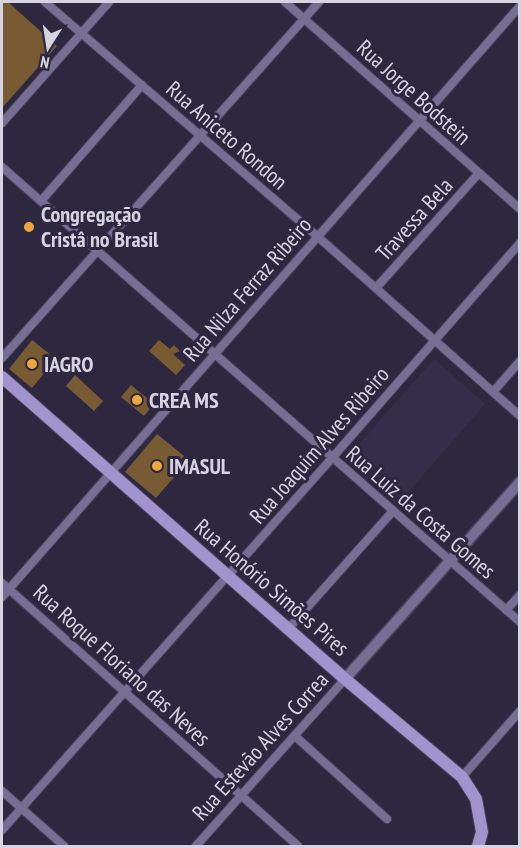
<svg xmlns="http://www.w3.org/2000/svg" width="521" height="848" font-family="'PT Sans Narrow',sans-serif">
	<rect width="100%" height="100%" fill="#2d283f"/>
	<!-- built -->
	<polygon fill="#352e4b" points="434,359 485,404 397,505 345,460"/>
	<!-- building -->
	<g fill="#785b33">
		<polygon points="2,2 8,2 57,46 2,108"/>
		<polygon points="32,340 56,359 32,388 9,369"/>
		<polygon points="159,340 170,349 174,345 180,351 173,354 185,365 176,375 149,351"/>
		<polygon points="75,375 103,401 94,411 66,386"/>
		<polygon points="131,385 154,404 144,416 121,397"/>
		<polygon points="157,434 189,460 156,498 125,472"/>
	</g>
	<g fill="none" stroke-linecap="round" stroke-linejoin="round">
		<!-- minor casing -->
		<g stroke="#484459" stroke-width="10">
			<g id="minor">
				<polyline points="45,2 317,236 520,416"/>
				<polyline points="285,2 520,209"/>
				<polyline points="2,123 109,2"/>
				<polyline points="2,167 520,622"/>
				<polyline points="41,201 142,85"/>
				<polyline points="376,288 479,173"/>
				<polyline points="2,358 319,2"/>
				<polyline points="493,392 520,361"/>
				<polyline points="2,583 298,846"/>
				<polyline points="2,597 520,6"/>
				<polyline points="506,610 520,595"/>
				<polyline points="288,629 393,511"/>
				<polyline points="295,736 387,819"/>
				<polyline points="462,777 520,711"/>
				<polyline points="2,791 64,846"/>
				<polyline points="2,830 332,458 520,243"/>
				<polyline points="196,846 345,679"/>
			</g>
		</g>
		<!-- tertiary casing -->
		<g stroke="#484459" stroke-width="13">
			<polyline id="tertiary" points="345,679 520,482"/>
		</g>
		<!-- secondary casing -->
		<g stroke="#484459" stroke-width="14">
			<polyline id="secondary" points="2,377 345,679 462,777 476,799 482,832 478,846"/>
		</g>
		<!-- minor -->
		<use href="#minor" stroke="#766e93" stroke-width="8"/>
		<!-- tertiary -->
		<use href="#tertiary" stroke="#766e93" stroke-width="10"/>
		<!-- secondary -->
		<use href="#secondary" stroke="#a093ce" stroke-width="12"/>
	</g>
	<!-- markers -->
	<g fill="#eea73d" stroke="#2d283f" stroke-width="2">
		<circle cx="29" cy="227" r="6"/>
		<circle cx="32" cy="364" r="6"/>
		<circle cx="137" cy="400" r="6"/>
		<circle cx="157" cy="466" r="6"/>
	</g>
	<g text-anchor="middle" stroke-width="6" stroke-linejoin="round" paint-order="stroke">
		<!-- street labels -->
		<g font-size="22" fill="#d6d4e3" stroke="#2d283f">
			<text transform="translate(414 92) rotate(42)" y="8">Rua Jorge Bodstein</text>
			<text transform="translate(227 135) rotate(41)" y="8">Rua Aniceto Rondon</text>
			<text transform="translate(414 219) rotate(-48)" y="8">Travessa Bela</text>
			<text transform="translate(247 289) rotate(-49)" y="8">Rua Nilza Ferraz Ribeiro</text>
			<text transform="translate(319 445) rotate(-49)" y="8">Rua Joaquim Alves Ribeiro</text>
			<text transform="translate(421 512) rotate(41)" y="8">Rua Luiz da Costa Gomes</text>
			<text transform="translate(272 587) rotate(41)" y="8">Rua Honório Simões Pires</text>
			<text transform="translate(122 665) rotate(42)" y="8">Rua Roque Floriano das Neves</text>
			<text transform="translate(260 746) rotate(-48)" y="8">Rua Estevão Alves Correa</text>
		</g>
		<!-- poi labels -->
		<g font-size="22" font-weight="bold" fill="#d6d4e3" stroke="#2d283f" text-anchor="start">
			<text x="41" y="222">Congregação<tspan x="41" dy="25">Cristâ no Brasil</tspan></text>
			<text x="44" y="372">IAGRO</text>
			<text x="149" y="408">CREA MS</text>
			<text x="169" y="474">IMASUL</text>
		</g>
	</g>
	<!-- border -->
	<rect width="521" height="848" fill="none" stroke="#d6d4e3" stroke-width="6"/>
	<!-- north arrow -->
	<g transform="translate(48 48) rotate(192)" stroke="#2d283f" stroke-width="4.5" paint-order="stroke">
	<path d="M0-4.5L10 22L0 15L-10 22Z" fill="#d6d4e3"/>
	<text y="-9" font-size="16" font-weight="bold" text-anchor="middle" fill="#d6d4e3">N</text>
	</g>
</svg>
